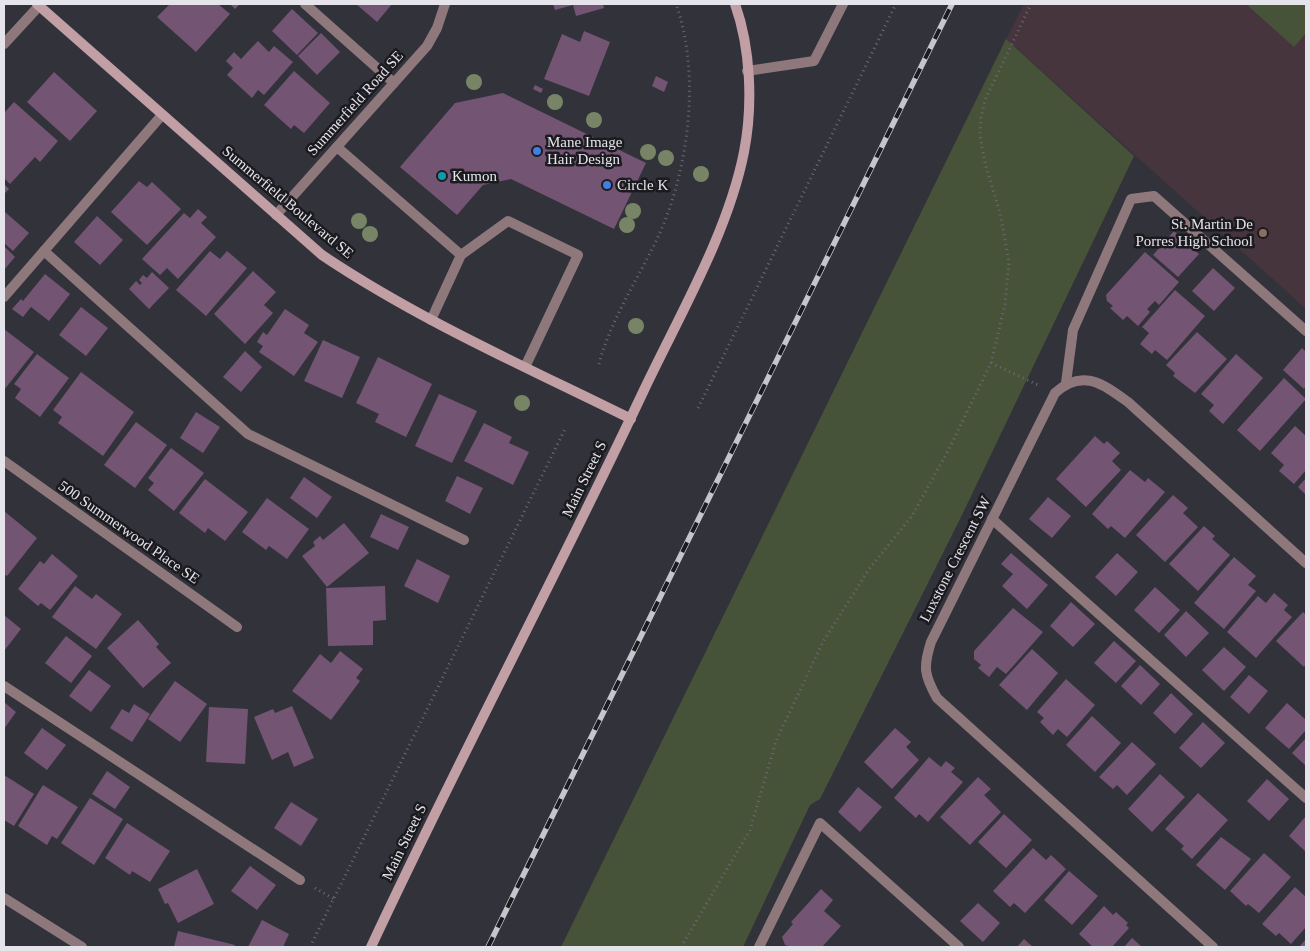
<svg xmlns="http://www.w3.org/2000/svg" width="1310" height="951" font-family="Georgia,serif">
	<rect width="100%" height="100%" fill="#32323b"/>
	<!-- education -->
	<polygon fill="#47353d" points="1024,4 1306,4 1306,309 1006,39"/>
	<!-- green -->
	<g fill="#475338">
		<polygon points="1246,4 1306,4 1306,33 1294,47"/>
		<polygon points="1006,39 1134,156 962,515 820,799 810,805 743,947 561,947"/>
	</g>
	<!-- building -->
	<g fill="#735472">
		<polygon points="170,4 218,4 230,14 196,52 157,17"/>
		<polygon points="230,4 240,4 235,9"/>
		<polygon points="356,4 392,4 377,22"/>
		<polygon points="553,4 603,4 604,8 576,16 573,5 555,10"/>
		<polygon points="292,9 318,33 297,55 272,31"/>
		<polygon points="584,31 610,42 589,96 544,79 562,34 580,42"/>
		<polygon points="321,33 340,52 317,75 298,56"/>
		<polygon points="258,41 269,52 274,46 293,62 264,95 258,90 252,98 227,75 233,68 226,61 234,52 241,59"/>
		<polygon points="294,71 330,103 304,133 294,125 291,129 264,105"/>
		<polygon points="54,72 97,111 70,141 27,102"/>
		<polygon points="656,76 668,82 664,92 652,86"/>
		<polygon points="535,85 543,89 541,93 533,89"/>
		<polygon points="503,93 646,163 614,229 511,179 483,185 457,215 400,167 455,103"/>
		<polygon points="14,102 58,141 40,162 35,157 10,184 4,178 4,113"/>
		<polygon points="139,181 147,187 152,182 181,209 147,245 111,212"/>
		<polygon points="4,184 9,189 4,194"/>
		<polygon points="198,209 207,217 201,223 216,237 178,279 167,268 160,275 142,259 184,213 190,218"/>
		<polygon points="5,212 29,233 13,251 4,243"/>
		<polygon points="97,216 123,240 100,265 74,242"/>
		<polygon points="1174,231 1199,254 1178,277 1153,255"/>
		<polygon points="4,246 15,257 4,270"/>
		<polygon points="210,251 220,259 227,251 247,268 206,316 176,290"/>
		<polygon points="1145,252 1179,282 1159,305 1155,301 1147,309 1150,312 1138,326 1127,316 1123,320 1110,308 1113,306 1107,301 1106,295"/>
		<polygon points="1213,268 1235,288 1214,311 1192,291"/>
		<polygon points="253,271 276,292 264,305 273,313 245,344 214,314"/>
		<polygon points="152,272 169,288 149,309 129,289 136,281 140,285 142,283 139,280 143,275 147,278"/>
		<polygon points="45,274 70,294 49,321 31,307 23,317 12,309 21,299 23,301"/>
		<polygon points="1175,290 1205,316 1167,360 1155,350 1152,354 1140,344 1149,333 1142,327"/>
		<polygon points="81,307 108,328 86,356 59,335"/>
		<polygon points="285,309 309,325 304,333 318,342 294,376 259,352 263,346 257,342 263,332 267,335"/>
		<polygon points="4,329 34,352 4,390"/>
		<polygon points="1197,332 1227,359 1195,393 1173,376 1175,373 1166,365"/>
		<polygon points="323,340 360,357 342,398 304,381"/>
		<polygon points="1302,348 1306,352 1306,386 1304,389 1283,370"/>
		<polygon points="245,351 262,367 241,392 223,377"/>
		<polygon points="37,354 69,378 40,417 15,398 21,389 14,384"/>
		<polygon points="1236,354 1263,378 1223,424 1209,411 1214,405 1201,394"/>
		<polygon points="378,357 432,384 406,437 375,422 379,414 356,403"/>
		<polygon points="81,372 134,412 103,456 58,423 62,417 53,410"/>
		<polygon points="1284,378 1306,399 1260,451 1237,430"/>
		<polygon points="439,394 477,411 452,463 415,446"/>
		<polygon points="196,412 220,427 203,453 180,438"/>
		<polygon points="136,422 167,445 135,488 104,465"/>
		<polygon points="484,423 512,437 509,443 529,452 513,485 464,461"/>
		<polygon points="1295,426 1306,436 1306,470 1294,484 1279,471 1284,465 1271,453"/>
		<polygon points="1095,436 1104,444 1107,441 1120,453 1112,461 1121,470 1086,507 1056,479"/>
		<polygon points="171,448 204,473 174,511 148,490 154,483 148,478"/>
		<polygon points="1130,470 1145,482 1148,478 1165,492 1125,538 1111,526 1108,529 1092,514"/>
		<polygon points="457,476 483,488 470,514 445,501"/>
		<polygon points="304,477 332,497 317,518 290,498"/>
		<polygon points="1306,478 1306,495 1298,487"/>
		<polygon points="205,479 248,512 225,541 208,528 205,533 179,513"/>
		<polygon points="1173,495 1188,508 1183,513 1198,527 1165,562 1136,535"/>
		<polygon points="1048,497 1071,516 1052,538 1029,519"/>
		<polygon points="267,498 309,529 287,559 269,546 266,550 242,532"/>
		<polygon points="4,511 37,538 7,576 4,574"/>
		<polygon points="381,514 409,527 398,550 370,537"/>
		<polygon points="344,523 369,553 327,587 302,556 315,546 313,542 320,536 323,540"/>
		<polygon points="1204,526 1215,536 1212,539 1230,555 1198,591 1169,564"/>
		<polygon points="1011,553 1048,585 1027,609 1002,586 1013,574 1001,564"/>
		<polygon points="1117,553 1138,572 1116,596 1095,577"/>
		<polygon points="52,554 78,576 50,610 41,603 38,606 18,589 40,561 44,564"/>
		<polygon points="1234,557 1256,576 1248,585 1256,591 1224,629 1194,603"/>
		<polygon points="417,559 450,576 438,603 404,586"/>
		<polygon points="75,586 92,599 96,594 122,614 96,649 52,617"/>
		<polygon points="385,586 386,620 373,621 373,645 328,646 326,588"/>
		<polygon points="1155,587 1180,610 1159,633 1134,610"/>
		<polygon points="1274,593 1288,605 1284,610 1292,617 1256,658 1227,632 1258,596 1266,603"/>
		<polygon points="1071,602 1095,624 1073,647 1050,626"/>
		<polygon points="1013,608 1043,632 1006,674 997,667 989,677 978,668 981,665 974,659 974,651"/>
		<polygon points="1186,611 1209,633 1186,657 1164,635"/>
		<polygon points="1303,612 1306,615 1306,664 1304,667 1276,641"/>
		<polygon points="4,615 21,629 4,651"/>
		<polygon points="138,620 159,644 156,647 171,663 143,688 107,648"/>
		<polygon points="66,636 92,656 71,683 45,663"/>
		<polygon points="1114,641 1136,661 1116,683 1094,663"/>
		<polygon points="1224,647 1246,667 1224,691 1202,670"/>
		<polygon points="1032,649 1058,673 1027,710 999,685"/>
		<polygon points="340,651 363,669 356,678 360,681 331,720 292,691 320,654 331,663"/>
		<polygon points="1140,665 1160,684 1141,705 1121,686"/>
		<polygon points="89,670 111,686 91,712 69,696"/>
		<polygon points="1249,675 1268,691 1249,714 1230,697"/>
		<polygon points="1066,679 1095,705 1067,737 1058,729 1053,735 1040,722 1044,718 1037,712"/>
		<polygon points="175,681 207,704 180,742 148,719"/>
		<polygon points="1171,693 1193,714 1175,734 1153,713"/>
		<polygon points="4,702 16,712 4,729"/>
		<polygon points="1287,703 1306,720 1306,730 1289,749 1265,728"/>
		<polygon points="134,704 150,714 132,742 110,728 122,709 129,713"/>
		<polygon points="292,706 314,758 294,767 288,752 272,760 254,717 273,709 275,713"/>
		<polygon points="209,707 248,709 245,764 206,762"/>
		<polygon points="1092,716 1121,743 1095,772 1066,745"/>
		<polygon points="1203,722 1225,743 1201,768 1179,748"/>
		<polygon points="42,728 66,745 47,770 24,753"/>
		<polygon points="895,728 911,742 906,747 919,760 892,789 864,762"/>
		<polygon points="1306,738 1306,766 1292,753"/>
		<polygon points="1132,742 1156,764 1127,795 1117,785 1113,789 1099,777"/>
		<polygon points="929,757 941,767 946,761 955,768 951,772 963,782 928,822 919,814 916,818 894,798"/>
		<polygon points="107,771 130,787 115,809 92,794"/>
		<polygon points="1160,774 1185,797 1152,832 1128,809"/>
		<polygon points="4,775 34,794 14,826 4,820"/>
		<polygon points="978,777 991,789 984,795 1001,812 970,845 940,817"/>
		<polygon points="1267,779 1289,799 1269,821 1247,801"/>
		<polygon points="43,785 78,807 57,839 52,836 47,845 18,826"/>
		<polygon points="858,787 882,807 860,832 838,812"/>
		<polygon points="1198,793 1228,820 1192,859 1181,849 1184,846 1165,829"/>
		<polygon points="90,798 123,819 94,865 61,843"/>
		<polygon points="291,802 318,819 301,846 274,828"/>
		<polygon points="1004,814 1032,840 1006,868 978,842"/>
		<polygon points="1306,816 1306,852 1289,836"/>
		<polygon points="127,823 170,851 150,882 132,871 130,875 105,858"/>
		<polygon points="1221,837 1251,859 1225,890 1196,865"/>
		<polygon points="1033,848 1046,860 1051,855 1066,869 1025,913 1014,903 1010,907 993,891"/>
		<polygon points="1264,853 1291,877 1259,913 1248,904 1246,906 1230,891"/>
		<polygon points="250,866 276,885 257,910 231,891"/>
		<polygon points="197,869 214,904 178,923 168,903 165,904 158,889"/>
		<polygon points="1069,871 1098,896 1072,925 1044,900"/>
		<polygon points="1295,887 1306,897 1306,927 1291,944 1279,933 1276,936 1262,924"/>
		<polygon points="821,889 833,900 824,911 841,926 822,947 793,947 785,945 782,937 793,924 791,922"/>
		<polygon points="978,903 1000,923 983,942 960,921"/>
		<polygon points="1104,906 1113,915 1116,912 1128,923 1126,925 1129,928 1112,947 1093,947 1079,934"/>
		<polygon points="262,920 289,934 283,947 248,947"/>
		<polygon points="178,931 235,945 234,947 174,947"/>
		<polygon points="1132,938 1142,947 1124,947"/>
		<polygon points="1024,939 1033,947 1017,947"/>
		<polygon points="1306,939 1306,947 1299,947"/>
	</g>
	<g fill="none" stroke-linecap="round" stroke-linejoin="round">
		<!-- path -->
		<g stroke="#6a6a72" stroke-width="3" stroke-dasharray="1 4" stroke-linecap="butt">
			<polyline points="991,363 1038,385"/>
			<path d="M599,364C611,319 638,279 658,237C689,170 701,74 676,4"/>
			<polyline points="698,408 896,4"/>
			<polyline points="315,888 334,899"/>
			<polyline points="310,947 565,429"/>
			<polyline points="681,947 750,830 776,741 823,642 869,569 912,516 949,449 991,363 1005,304 1009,262 1000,213 985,163 980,136 981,118 985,100 1031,4"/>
		</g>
		<!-- lane -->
		<g stroke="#8e787b" stroke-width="10">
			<polyline points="305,4 394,83"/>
			<polyline points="747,71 814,61 843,4"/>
			<polyline points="337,147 461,255"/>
			<polyline points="44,251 248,434 464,540"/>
			<polyline points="4,297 162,115"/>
			<polyline points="431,320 461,255 508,221 578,255 525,367"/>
			<polyline points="1066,383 1073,330 1131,199 1154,196 1306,331"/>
			<polyline points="992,519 1306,798"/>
			<polyline points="4,686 300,880"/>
			<polyline points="759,947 820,823 959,947"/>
		</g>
		<!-- street -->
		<g stroke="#8e787b" stroke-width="10">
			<polyline points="4,44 39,6"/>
			<polyline points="276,215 427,46 437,28 445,4"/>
			<polyline points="4,461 237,627"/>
			<polyline points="4,898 82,947"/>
			<path d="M1213,947L937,698C924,675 923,667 931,642L1055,393C1082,368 1103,384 1128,402L1306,563"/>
		</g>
		<!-- secondary -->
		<g stroke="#c19fa4" stroke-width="10">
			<path d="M37,4L322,255C419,320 526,367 631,419"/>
			<path d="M371,947C458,760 556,577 644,390C679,316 728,233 744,152C753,106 751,49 735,4"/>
		</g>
		<!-- rail casing -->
		<g stroke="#c5c5cb" stroke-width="5.5">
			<polyline id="rail" points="488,947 952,4"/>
		</g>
		<!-- rail -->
		<use href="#rail" stroke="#1a1a1f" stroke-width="4" stroke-dasharray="11" stroke-linecap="butt"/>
	</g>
	<!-- trees -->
	<g fill="#778566">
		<circle cx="474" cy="82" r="8"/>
		<circle cx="555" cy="102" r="8"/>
		<circle cx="594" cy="120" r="8"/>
		<circle cx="648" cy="152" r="8"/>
		<circle cx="666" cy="158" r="8"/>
		<circle cx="701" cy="174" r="8"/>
		<circle cx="633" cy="211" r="8"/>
		<circle cx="359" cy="221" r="8"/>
		<circle cx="627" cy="225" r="8"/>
		<circle cx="370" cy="234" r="8"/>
		<circle cx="636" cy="326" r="8"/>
		<circle cx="522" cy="403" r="8"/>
	</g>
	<!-- markers -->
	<g fill="#3f7fe0" stroke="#1a1a1f" stroke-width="2">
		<circle cx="537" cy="151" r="5"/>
		<circle cx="607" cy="185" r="5"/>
	</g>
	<circle fill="#0f9aa8" stroke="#1a1a1f" stroke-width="2" cx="442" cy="176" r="5"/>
	<circle fill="#8d6e63" stroke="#1a1a1f" stroke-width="2" cx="1263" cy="233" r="5"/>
	<g text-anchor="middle" stroke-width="5" stroke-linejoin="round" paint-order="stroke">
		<!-- street labels -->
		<g font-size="15" fill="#e4e4ea" stroke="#1a1a1f">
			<text transform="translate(355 103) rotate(-48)" y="5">Summerfield Road SE</text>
			<text transform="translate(288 202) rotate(40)" y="5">Summerfield Boulevard SE</text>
			<text transform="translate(584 479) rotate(-64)" y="5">Main Street S</text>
			<text transform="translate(129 532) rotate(35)" y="5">500 Summerwood Place SE</text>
			<text transform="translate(955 559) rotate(-63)" y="5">Luxstone Crescent SW</text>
			<text transform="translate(404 842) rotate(-64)" y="5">Main Street S</text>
		</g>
		<!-- poi labels -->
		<g font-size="15" fill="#e4e4ea" stroke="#1a1a1f" text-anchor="start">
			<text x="547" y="147">Mane Image<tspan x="547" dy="17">Hair Design</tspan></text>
			<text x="452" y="181">Kumon</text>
			<text x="617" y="190">Circle K</text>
			<text x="1253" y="229" text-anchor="end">St. Martin De<tspan x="1253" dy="17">Porres High School</tspan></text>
		</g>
	</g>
	<!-- border -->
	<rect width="1310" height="951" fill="none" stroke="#e4e4ea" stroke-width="10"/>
</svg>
